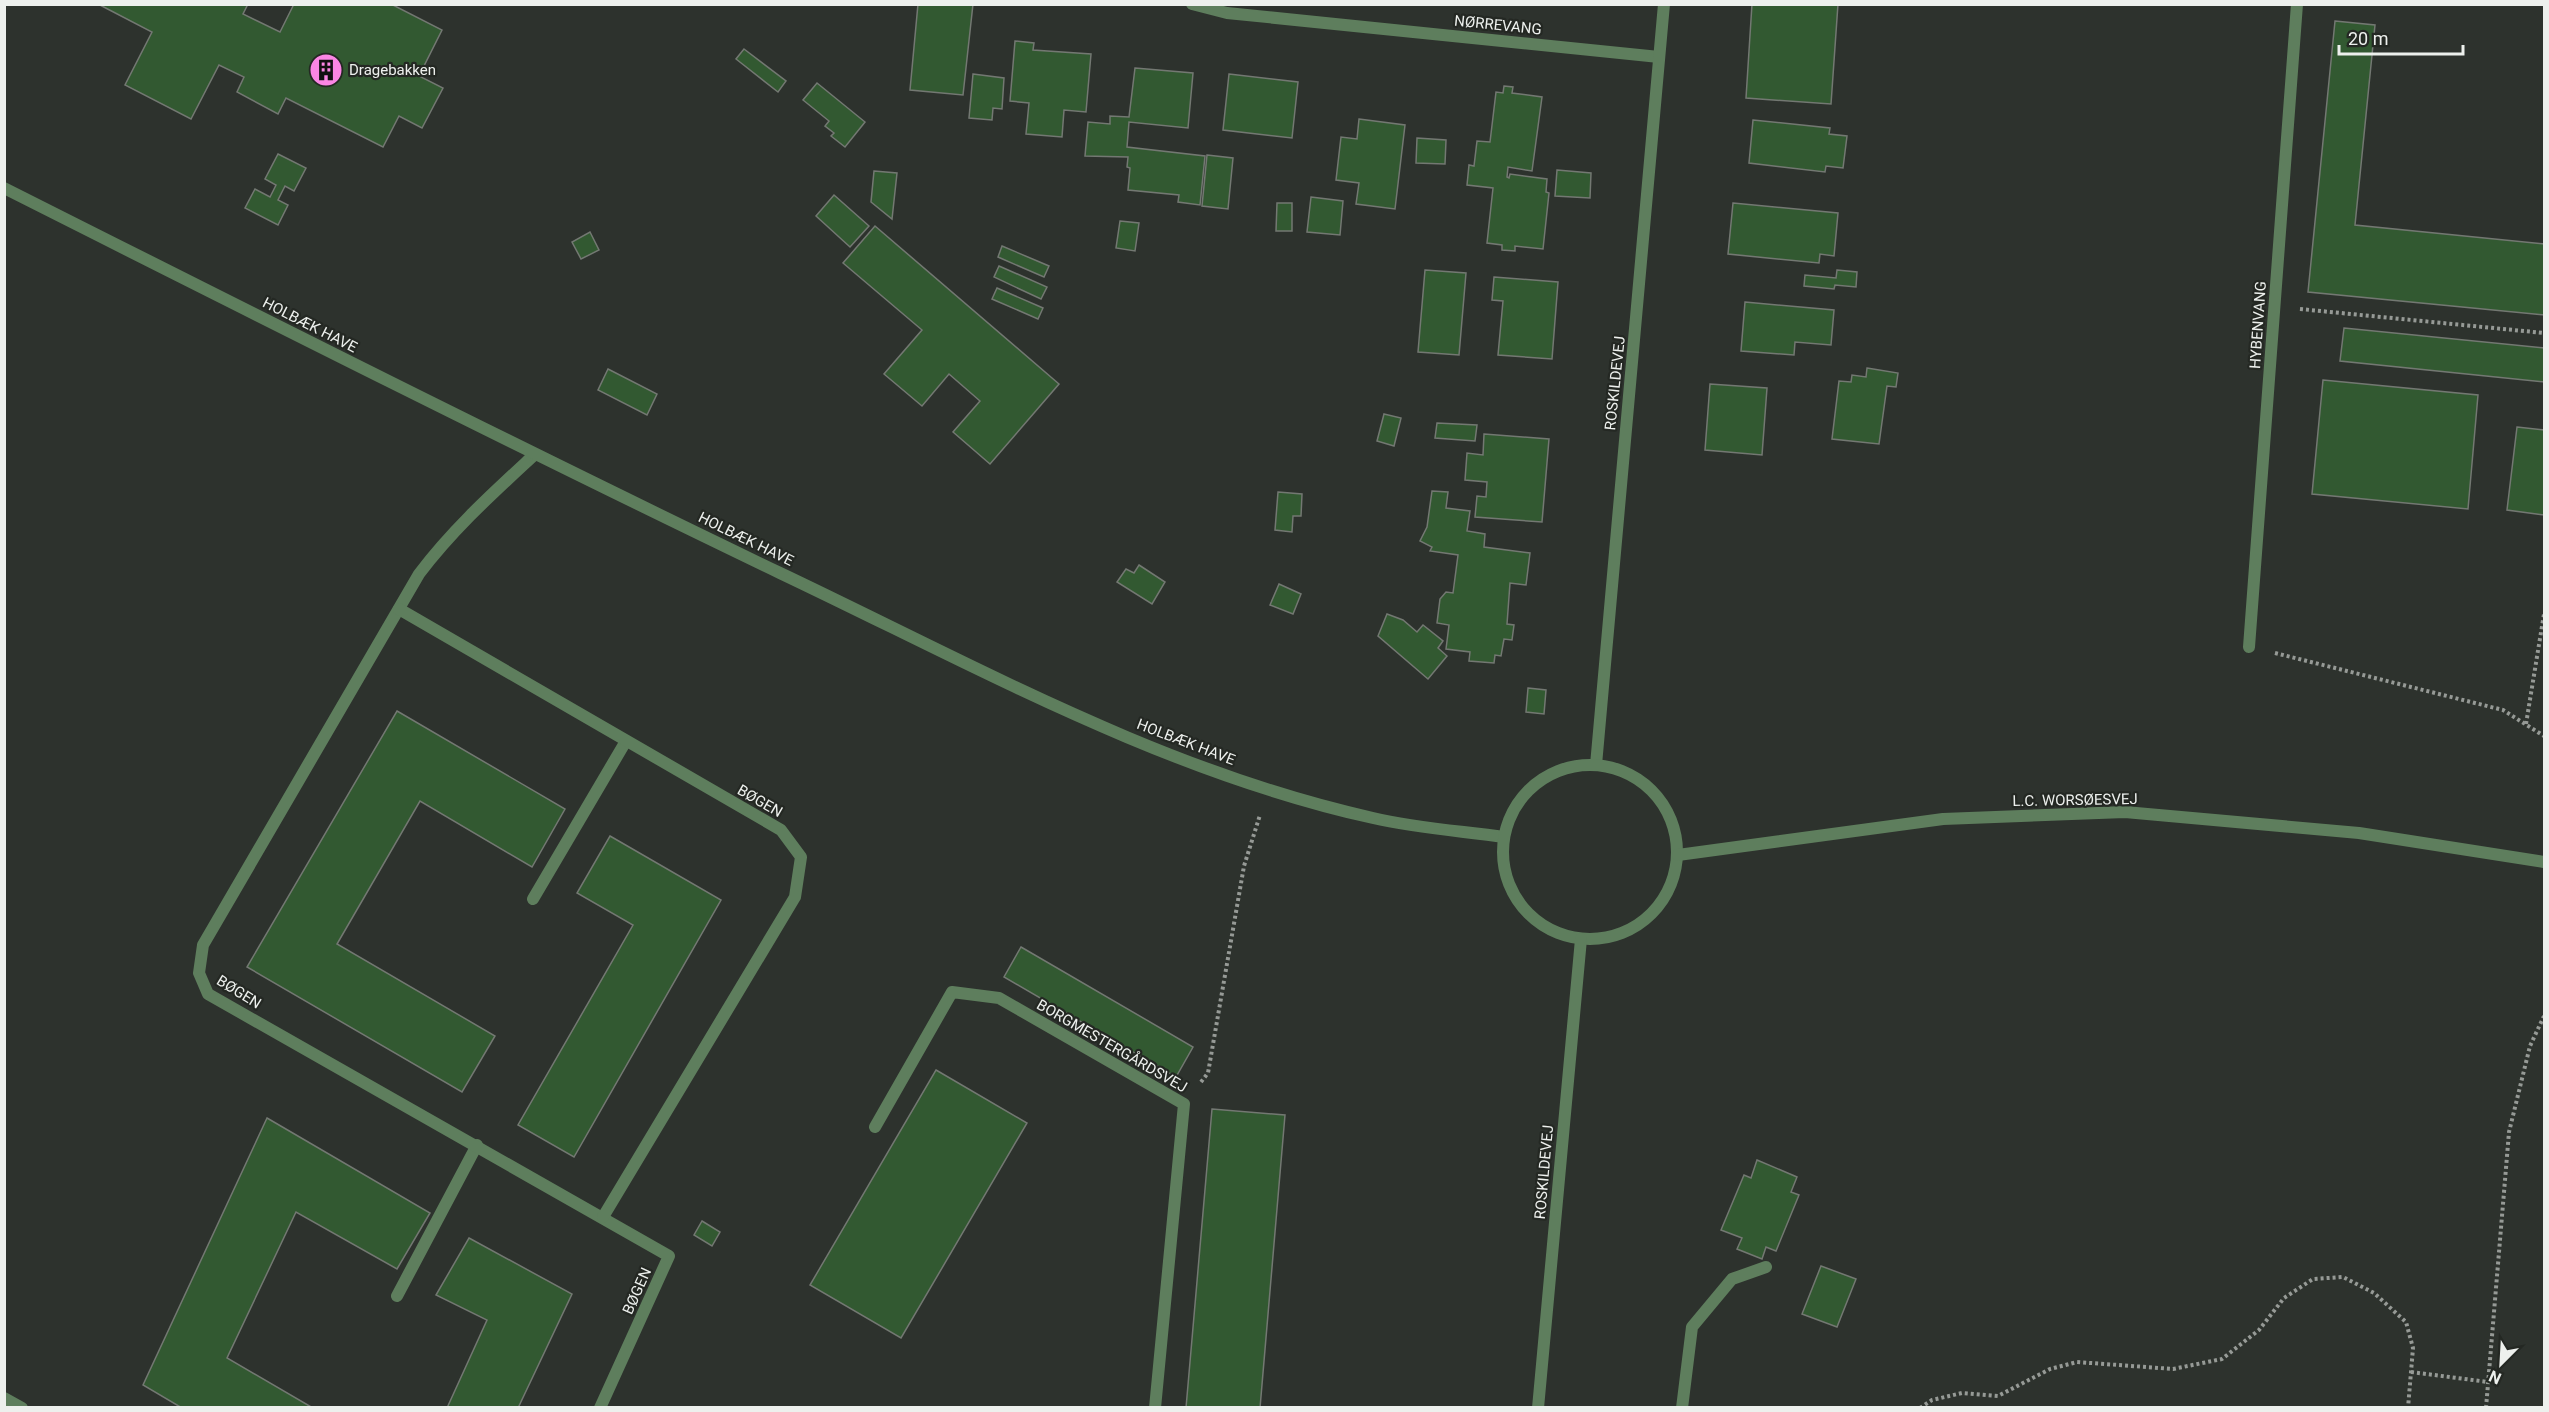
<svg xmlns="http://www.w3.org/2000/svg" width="2549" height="1412" font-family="Roboto,sans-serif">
	<rect width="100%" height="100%" fill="#2d322d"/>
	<!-- building -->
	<g fill="#325931" stroke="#737872" stroke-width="1.5">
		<polygon points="98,4 248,4 243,14 280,32 293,6 291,4 391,4 442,30 419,76 443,88 422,128 399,116 383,147 286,98 278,114 237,92 244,77 219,65 191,119 125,85 152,32"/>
		<polygon points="918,4 973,4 963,95 910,90"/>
		<polygon points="1752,4 1838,4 1831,104 1746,98"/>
		<polygon points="2335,21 2375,25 2355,225 2544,244 2544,315 2308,292"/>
		<polygon points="1015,41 1034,43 1033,50 1091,54 1086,112 1064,110 1062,137 1026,134 1029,103 1010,101"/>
		<polygon points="744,49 786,81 778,92 736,59"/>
		<polygon points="1135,68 1193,73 1188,128 1129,122 1127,147 1205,156 1200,205 1178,202 1179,195 1128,190 1130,168 1127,167 1128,157 1085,156 1088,122 1110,124 1110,116 1129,117"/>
		<polygon points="973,74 1004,78 1002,109 993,108 992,120 969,118"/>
		<polygon points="1229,74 1298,82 1292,138 1223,130"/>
		<polygon points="817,83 865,122 845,147 831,136 834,133 825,126 829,121 803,100"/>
		<polygon points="1504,86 1513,87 1512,93 1542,97 1532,171 1508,167 1507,177 1509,178 1510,174 1547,179 1546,192 1549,193 1543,249 1515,246 1515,251 1502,250 1502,245 1487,243 1493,188 1467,185 1469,165 1474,166 1477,141 1490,142 1496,92 1503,93"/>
		<polygon points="1359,119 1405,125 1395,209 1356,204 1359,183 1336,180 1341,137 1357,139"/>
		<polygon points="1753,120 1830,128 1829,134 1847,136 1843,168 1826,166 1825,172 1749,163"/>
		<polygon points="1417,138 1446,140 1445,164 1416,163"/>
		<polygon points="278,154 306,168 294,191 285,186 278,200 288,205 278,225 245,208 255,189 270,197 276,185 265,179"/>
		<polygon points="1207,155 1233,158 1228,209 1202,206"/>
		<polygon points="1557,170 1591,173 1590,198 1555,196"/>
		<polygon points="874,171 897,173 892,219 871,202"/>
		<polygon points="834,195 869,226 850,247 816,216"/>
		<polygon points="1311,197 1343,201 1340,235 1307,232"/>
		<polygon points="1277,203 1292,203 1292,231 1276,231"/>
		<polygon points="1733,203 1838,213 1834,256 1820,254 1819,263 1728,254"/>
		<polygon points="1120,221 1139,223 1135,251 1116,248"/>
		<polygon points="875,226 1059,384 990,464 953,432 980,401 949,374 922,406 884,374 922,330 843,263"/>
		<polygon points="590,232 599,250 581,259 572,242"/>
		<polygon points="1002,246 1049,266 1044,277 998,257"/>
		<polygon points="999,266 1047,287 1041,299 994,277"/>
		<polygon points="1425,270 1466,273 1459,355 1418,352"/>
		<polygon points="1837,270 1857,272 1856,287 1835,285 1834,289 1804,286 1805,275 1836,278"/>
		<polygon points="1494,277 1558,282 1552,359 1498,355 1503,301 1492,300"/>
		<polygon points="997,288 1043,308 1038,319 992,299"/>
		<polygon points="1745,302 1834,310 1831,345 1795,342 1794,355 1741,351"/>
		<polygon points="2344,328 2544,348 2544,382 2340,361"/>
		<polygon points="1867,368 1898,373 1896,387 1887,386 1879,444 1832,439 1839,381 1851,382 1852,375 1866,377"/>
		<polygon points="608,369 657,394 647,415 598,390"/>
		<polygon points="2323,380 2478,395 2468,509 2312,494"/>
		<polygon points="1710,384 1767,388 1762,455 1705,450"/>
		<polygon points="1384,414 1401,418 1394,446 1377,441"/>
		<polygon points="1437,423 1477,425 1475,441 1435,438"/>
		<polygon points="2517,427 2544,430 2544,515 2507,510"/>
		<polygon points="1484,434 1549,439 1542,522 1475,517 1477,496 1486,497 1487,482 1465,480 1467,453 1483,455"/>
		<polygon points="1432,491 1448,492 1446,508 1470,511 1467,531 1485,534 1484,547 1530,553 1526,585 1510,583 1507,624 1514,625 1512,640 1504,639 1501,656 1495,655 1494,663 1469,661 1470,652 1446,649 1449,625 1437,623 1440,599 1446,592 1453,593 1458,555 1430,551 1432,547 1420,541 1427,527"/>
		<polygon points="1278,492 1302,494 1301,516 1293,516 1292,532 1275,530"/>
		<polygon points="1139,565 1165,582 1152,604 1117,582 1126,569 1134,573"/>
		<polygon points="1279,584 1301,594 1293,614 1270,605"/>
		<polygon points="1387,614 1403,620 1417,632 1423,625 1443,641 1438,648 1447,656 1428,679 1378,636"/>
		<polygon points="1528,688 1546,690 1544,714 1526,712"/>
		<polygon points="397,711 565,809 532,867 420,801 337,944 495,1036 462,1092 247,967"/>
		<polygon points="610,836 721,900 574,1157 518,1125 633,925 577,893"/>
		<polygon points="1021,947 1193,1047 1176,1077 1004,977"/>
		<polygon points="936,1070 1027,1123 901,1338 810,1285"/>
		<polygon points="1212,1109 1285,1115 1260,1408 1186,1408"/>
		<polygon points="267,1118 430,1213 397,1269 296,1212 227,1358 313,1408 182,1408 143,1385"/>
		<polygon points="1757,1160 1797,1177 1791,1192 1799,1195 1776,1251 1766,1247 1762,1259 1737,1249 1742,1238 1721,1230 1744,1175 1751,1178"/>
		<polygon points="702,1221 720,1232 712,1246 694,1235"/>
		<polygon points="469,1238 572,1294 518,1408 447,1408 487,1320 436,1295"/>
		<polygon points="1821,1266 1856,1279 1837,1327 1802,1314"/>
	</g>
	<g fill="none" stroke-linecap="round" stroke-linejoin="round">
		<!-- path -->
		<g stroke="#969a96" stroke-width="4" stroke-dasharray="3 3" stroke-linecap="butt">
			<polyline points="2300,309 2544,333"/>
			<polyline points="2275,653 2503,710 2544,736"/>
			<polyline points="2526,724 2544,614"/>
			<polyline points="1201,1082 1208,1073 1244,866 1260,815"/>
			<polyline points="2411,1372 2488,1382"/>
			<polyline points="1920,1408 1932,1400 1962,1393 1998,1396 2050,1369 2077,1362 2173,1369 2222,1359 2259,1330 2284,1298 2313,1279 2343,1277 2374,1293 2406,1322 2413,1348 2408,1408"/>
			<polyline points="2486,1408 2509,1132 2530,1046 2544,1016"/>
		</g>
		<!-- service -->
		<g stroke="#5e7e5d" stroke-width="12">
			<polyline points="533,899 626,741"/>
			<polyline points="397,1296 477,1145"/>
			<polyline points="1682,1408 1692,1327 1732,1279 1766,1267"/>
		</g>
		<!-- minor -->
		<g stroke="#5e7e5d" stroke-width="12">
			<polyline points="1192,4 1227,13 1659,57"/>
			<path d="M534,455C493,493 453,529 419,574L203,945L199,973L208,994L669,1256L600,1408"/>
			<polyline points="399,609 781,830 801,857 795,897 603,1217"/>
			<polyline points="2249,647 2297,4"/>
			<polyline points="875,1127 952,992 999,998 1184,1104 1155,1408"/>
			<polyline points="4,1398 22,1408"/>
		</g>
		<!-- tertiary -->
		<g stroke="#5e7e5d" stroke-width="12">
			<path d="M4,188C262,318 520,448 780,573C972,664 1164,772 1373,818C1416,828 1461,831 1504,837"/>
			<polyline points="1596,765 1664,4"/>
			<circle cx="1590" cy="852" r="87"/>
			<polyline points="1678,855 1943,819 2125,812 2359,833 2544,862"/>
			<polyline points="1538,1408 1581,939"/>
		</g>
	</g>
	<!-- icons -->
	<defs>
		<g id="building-disc" transform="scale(1.725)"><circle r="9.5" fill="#fb86e4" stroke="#242823"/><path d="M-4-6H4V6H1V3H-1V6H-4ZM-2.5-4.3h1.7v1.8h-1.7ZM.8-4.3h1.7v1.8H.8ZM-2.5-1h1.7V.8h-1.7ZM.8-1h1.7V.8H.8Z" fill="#111"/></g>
	</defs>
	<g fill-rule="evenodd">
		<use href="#building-disc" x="326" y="70"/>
	</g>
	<g text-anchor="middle" stroke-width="4.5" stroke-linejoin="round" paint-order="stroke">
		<!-- street labels -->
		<g font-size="15" fill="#edf0ed" stroke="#242823">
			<text transform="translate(1498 25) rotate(6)" y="5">NØRREVANG</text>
			<text transform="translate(310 325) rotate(27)" y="5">HOLBÆK HAVE</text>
			<text transform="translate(2258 325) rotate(-86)" y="5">HYBENVANG</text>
			<text transform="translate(1615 383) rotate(-84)" y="5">ROSKILDEVEJ</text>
			<text transform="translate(746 539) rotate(26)" y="5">HOLBÆK HAVE</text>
			<text transform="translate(1186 742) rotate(21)" y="5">HOLBÆK HAVE</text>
			<text transform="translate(2075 800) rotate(-1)" y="5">L.C. WORSØESVEJ</text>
			<text transform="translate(760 801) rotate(30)" y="5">BØGEN</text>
			<text transform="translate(239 992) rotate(32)" y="5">BØGEN</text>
			<text transform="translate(1112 1046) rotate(30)" y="5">BORGMESTERGÅRDSVEJ</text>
			<text transform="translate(1544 1172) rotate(-85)" y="5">ROSKILDEVEJ</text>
			<text transform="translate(637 1291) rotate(-66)" y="5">BØGEN</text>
		</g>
		<!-- poi labels -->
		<g font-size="15" fill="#edf0ed" stroke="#242823" text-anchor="start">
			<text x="349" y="75">Dragebakken</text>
		</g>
	</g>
	<!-- border -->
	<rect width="2549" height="1412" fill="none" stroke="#edf0ed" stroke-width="12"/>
	<!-- north arrow -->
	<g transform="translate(2501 1364) rotate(204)" stroke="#242823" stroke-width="4.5" paint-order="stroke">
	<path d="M0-4.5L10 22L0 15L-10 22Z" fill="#edf0ed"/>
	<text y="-9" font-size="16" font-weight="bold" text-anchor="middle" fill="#edf0ed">N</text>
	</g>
	<!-- scale -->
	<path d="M2339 45v9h124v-9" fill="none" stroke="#edf0ed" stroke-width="3"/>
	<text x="2348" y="45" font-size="18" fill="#edf0ed" stroke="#242823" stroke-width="4.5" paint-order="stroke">20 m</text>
</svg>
